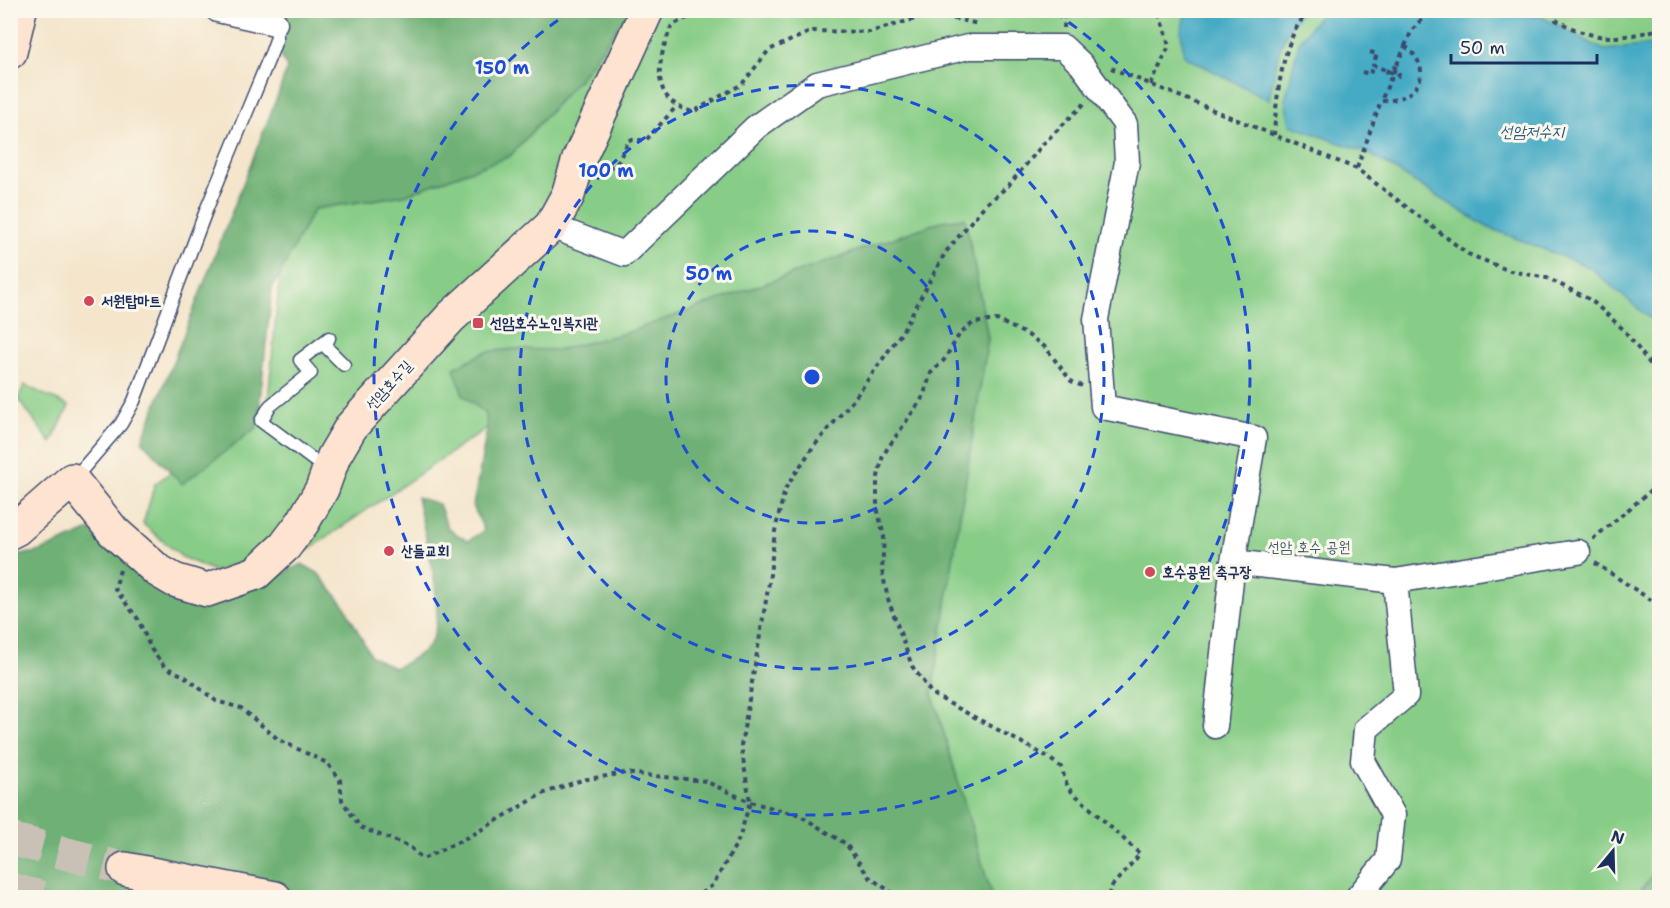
<svg xmlns="http://www.w3.org/2000/svg" width="1670" height="908" font-family="'Shantell Sans','Poor Story',sans-serif">
	<rect width="100%" height="100%" fill="#fbf7ec"/>
	<filter id="ink" filterUnits="userSpaceOnUse"><feTurbulence type="fractalNoise" baseFrequency=".0167" numOctaves="2"/><feDisplacementMap in="SourceGraphic" scale="12" xChannelSelector="R" yChannelSelector="G"/><feConvolveMatrix kernelMatrix="1 2 1 2 8 2 1 2 1" color-interpolation-filters="sRGB"/></filter>
	<filter id="wash" filterUnits="userSpaceOnUse"><feTurbulence type="fractalNoise" baseFrequency=".008" numOctaves="4" result="noise"/><feDisplacementMap in="SourceGraphic" scale="24" xChannelSelector="R" yChannelSelector="G"/><feGaussianBlur stdDeviation="1.35" result="paint"/><feColorMatrix in="noise" values="0 0 0 0 0 0 0 0 0 0 0 0 0 0 0 0 0 1.4 0 .05"/><feComposite in="paint" operator="in"/></filter>
	<g filter="url(#wash)">
		<rect width="100%" height="100%" fill="#f4e5cb"/>
		<!-- green -->
		<g fill="#88cd87" stroke="#527e72" stroke-width="1.5">
			<polygon points="629,11 1659,11 1660,865 1636,897 992,897 932,693 988,338 965,218 942,221 626,333 308,550 258,559 214,571 182,557 143,524 155,484 268,400 283,243 314,209 404,195 510,156 585,72"/>
			<polygon points="24,385 69,406 51,443 18,399"/>
		</g>
		<!-- forest -->
		<g fill="#6eb074" stroke="#447069" stroke-width="1.5">
			<polygon points="282,11 629,11 585,72 510,156 404,195 314,209 272,289 257,427 182,484 142,441 279,92 287,68 277,48"/>
			<path d="M965,218L988,338L932,693L992,897H11L10,557L41,551L90,530L117,541L143,571L264,582L302,564L318,573L344,605L371,656L394,668C406,663 420,656 429,645C450,617 423,530 417,497L439,504L448,529L468,541L484,530L473,506L487,430L486,414L463,395L454,368L485,352L514,349L557,350L626,333L942,221Z"/>
			<polygon points="1659,865 1659,897 1636,897"/>
		</g>
		<!-- water -->
		<g fill="#44aac4" stroke="#306c91" stroke-width="1.5">
			<path d="M1186,10L1303,11C1279,32 1275,70 1269,100L1184,56L1181,32Z"/>
			<polygon points="1327,11 1506,11 1542,17 1604,50 1659,44 1659,331 1654,322 1589,267 1487,227 1370,154 1290,125 1285,100 1299,42 1317,18"/>
		</g>
	</g>
	<g filter="url(#ink)">
		<g fill="none" stroke-linecap="round" stroke-linejoin="round">
			<!-- secondary-tunnel -->
			<g stroke="#c9c1b5" stroke-width="33" stroke-dasharray="33 16" stroke-linecap="butt">
				<polyline points="10,839 125,869"/>
				<polyline points="10,889 44,898"/>
			</g>
			<!-- lane casing -->
			<g stroke="#3c4a6e" stroke-width="15">
				<g id="lane">
					<polyline points="327,470 261,421 270,406 311,373 300,360 329,338 325,346 344,365"/>
					<polyline points="73,480 121,424 134,401 207,208 272,51 277,37 275,23"/>
				</g>
			</g>
			<!-- street casing -->
			<g stroke="#3c4a6e" stroke-width="27">
				<g id="street">
					<polyline points="218,10 275,23"/>
					<polyline points="551,226 624,254 756,127 817,84 968,47 1063,47 1081,64 1125,124 1127,162 1096,319 1103,407 1254,438 1233,562 1215,726"/>
					<polyline points="1233,562 1395,581"/>
					<polyline points="1357,898 1388,860 1393,815 1363,761 1366,729 1406,695 1395,581 1578,552"/>
				</g>
			</g>
			<!-- secondary casing -->
			<g stroke="#3c4a6e" stroke-width="36">
				<g id="secondary">
					<polyline points="10,52 20,10"/>
					<polyline points="10,532 16,529 72,480 113,531 157,570 174,580 207,590 256,573 285,546 303,522 322,489 334,456 351,427 451,317 551,226 568,195 579,159 647,10"/>
					<polyline points="125,869 275,898"/>
				</g>
			</g>
			<!-- path -->
			<g stroke="#3c4a6e" stroke-width="4" stroke-dasharray="4.5 4.5" stroke-linecap="butt">
				<path d="M704,10L672,25C658,59 647,100 693,112L742,84L769,50L812,31L870,32L932,14L979,24"/>
				<path d="M1554,10L1556,20C1596,42 1616,40 1660,29"/>
				<polyline points="1064,28 1065,10"/>
				<path d="M1405,46C1437,71 1417,101 1381,101Z"/>
				<polyline points="1405,46 1411,32 1429,10"/>
				<polyline points="1370,52 1377,54 1373,65 1393,73"/>
				<circle cx="1393" cy="73" r="6"/>
				<polyline points="1111,68 1357,169 1468,254 1510,271 1547,278 1591,300 1624,330 1660,377"/>
				<polyline points="1362,72 1370,74 1373,65"/>
				<polyline points="1151,85 1169,46 1158,10"/>
				<path d="M1274,135C1276,101 1282,32 1311,10"/>
				<polyline points="1357,168 1381,101"/>
				<polyline points="601,173 618,162 629,140 646,140 676,107"/>
				<polyline points="1082,386 1071,381 1045,347 1028,335 997,320 973,323 959,335 944,360 931,373 923,397 883,455 877,481 877,507 884,537 882,571 888,599 912,666 932,694 1046,756 1061,767 1068,788 1140,854 1112,886 1107,898"/>
				<polyline points="1593,539 1660,483"/>
				<polyline points="1595,563 1660,606"/>
				<polyline points="120,570 115,589 138,619 151,649 165,667 184,676 216,701 241,708 279,740 327,763 340,780 342,800 360,827 410,847 423,859 474,834 542,794 582,780 625,773 705,781 750,802 799,815 846,844 869,877 900,898"/>
				<polyline points="694,898 713,885 739,839 750,802 741,746 769,583 775,531 785,489 813,447 854,399 902,332 945,253 984,206 1008,186 1045,142 1085,103"/>
			</g>
			<!-- lane -->
			<use href="#lane" stroke="#fff" stroke-width="12"/>
			<!-- street -->
			<use href="#street" stroke="#fff" stroke-width="24"/>
			<!-- secondary -->
			<use href="#secondary" stroke="#fee3d1" stroke-width="33"/>
		</g>
	</g>
	<!-- distance rings -->
	<g fill="none" stroke="#1d4ed8" stroke-width="3" stroke-dasharray="10 8">
		<circle cx="812" cy="377" r="146"/>
		<circle cx="812" cy="377" r="292"/>
		<path d="M1054 12A438 438 0 1 1 570 12"/>
	</g>
	<!-- markers -->
	<g fill="#d1495b" stroke="#fbf7ec" stroke-width="2">
		<circle cx="89" cy="301" r="6"/>
		<rect x="472" y="317" width="12" height="12" rx="3"/>
		<circle cx="389" cy="551" r="6"/>
		<circle cx="1150" cy="572" r="6"/>
	</g>
	<g text-anchor="middle" stroke-width="6" stroke-linejoin="round" paint-order="stroke">
		<!-- poi labels -->
		<g font-size="15" font-weight="bold" fill="#1b2f5e" stroke="#fbf7ec" text-anchor="start">
			<text x="101" y="306">서원탑마트</text>
			<text x="490" y="328">선암호수노인복지관</text>
			<text x="401" y="556">산들교회</text>
			<text x="1162" y="577">호수공원 축구장</text>
		</g>
		<!-- street labels -->
		<g font-size="15" fill="#1b2f5e" stroke="#fbf7ec">
			<text transform="translate(389 385) rotate(-48)" y="5">선암호수길</text>
		</g>
		<!-- park labels -->
		<g font-size="15" fill="#3c5e6a" stroke="#fbf7ec">
			<text x="1309" y="552">선암 호수 공원</text>
		</g>
		<!-- water labels -->
		<g font-size="16" font-style="italic" fill="#295a82" stroke="#fbf7ec">
			<text x="1532" y="137">선암저수지</text>
		</g>
	</g>
	<circle cx="812" cy="377" r="9" fill="#1d4ed8" stroke="#fbf7ec" stroke-width="3"/>
	<g font-size="18" text-anchor="middle" font-weight="bold" fill="#1d4ed8" stroke="#fbf7ec" stroke-width="6" stroke-linejoin="round" paint-order="stroke">
		<text x="502" y="74">150 m</text>
		<text x="606" y="177">100 m</text>
		<text x="709" y="280">50 m</text>
	</g>
	<!-- margin -->
	<rect width="1670" height="908" fill="none" stroke="#fbf7ec" stroke-width="36"/>
	<!-- north arrow -->
	<g transform="translate(1613 851) rotate(19)" stroke="#fbf7ec" stroke-width="4.5" paint-order="stroke">
	<path d="M0-4.5L10 22L0 15L-10 22Z" fill="#1b2f5e"/>
	<text y="-9" font-size="16" font-weight="bold" text-anchor="middle" fill="#1b2f5e">N</text>
	</g>
	<!-- scale -->
	<path d="M1451 54v9h146v-9" fill="none" stroke="#1b2f5e" stroke-width="3"/>
	<text x="1460" y="54" font-size="18" fill="#1b2f5e" stroke="#fbf7ec" stroke-width="4.5" paint-order="stroke">50 m</text>
</svg>
